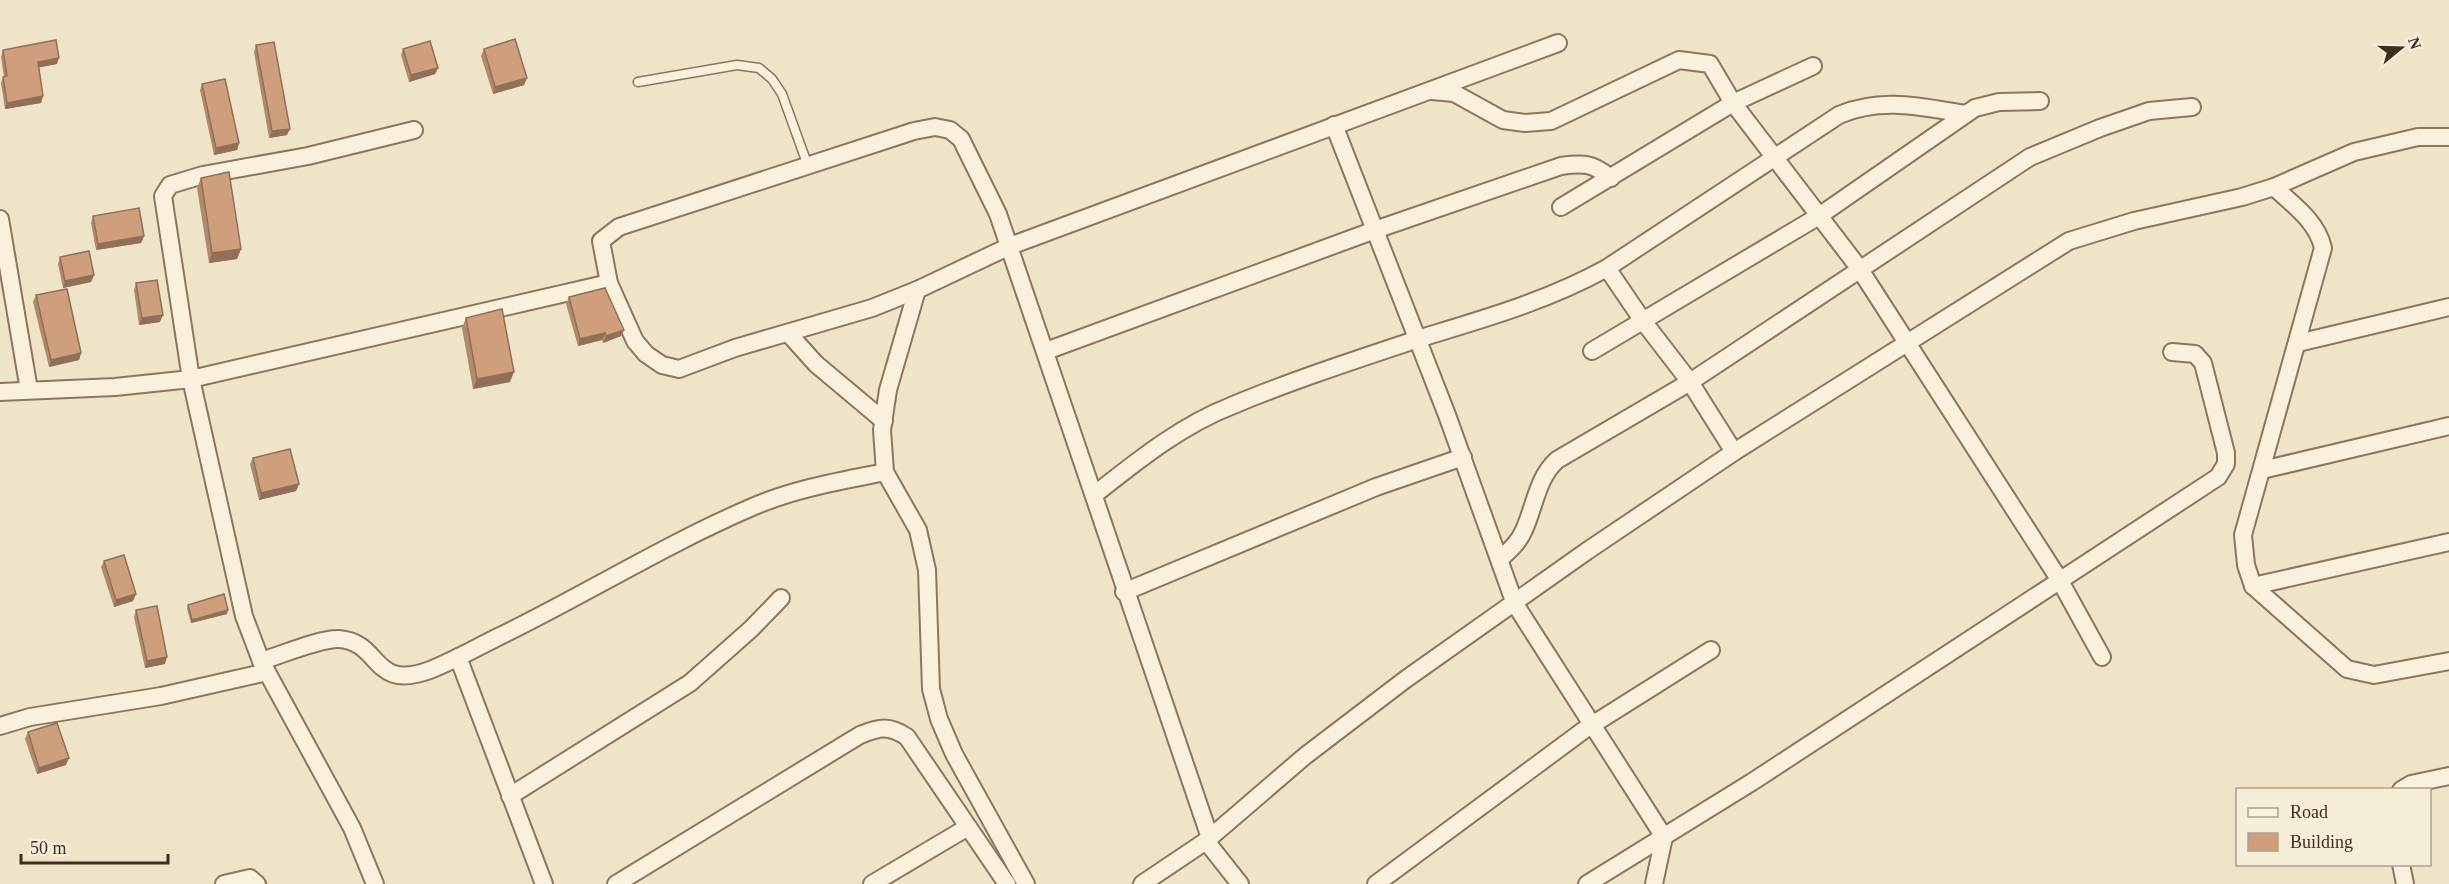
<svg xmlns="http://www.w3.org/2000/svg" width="2449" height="884" font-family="Georgia,serif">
	<rect width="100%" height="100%" fill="#f0e4c8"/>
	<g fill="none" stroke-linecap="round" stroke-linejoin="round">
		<!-- service casing -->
		<g stroke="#8d765c" stroke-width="11">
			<polyline id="service" points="638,82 737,65 759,68 772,79 782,94 808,166"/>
		</g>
		<!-- minor casing -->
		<g stroke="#8d765c" stroke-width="20">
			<g id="minor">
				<polyline points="1432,91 1454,93 1503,120 1525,123 1551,121 1679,60 1710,64 1733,103 1859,268 2059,579 2102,657"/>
				<polyline points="1334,125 1447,415 1515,604 1664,837 1654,884"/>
				<path d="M2274,187C2293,205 2317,221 2323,248L2243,535L2246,565L2253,586L2347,669L2374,675L2449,661"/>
				<polyline points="1561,207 1733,103 1813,66"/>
				<polyline points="0,219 29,390"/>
				<polyline points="1607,268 1643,321 1690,382 1734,452"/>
				<polyline points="917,290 872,308 735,348 679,369 662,365 646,354 635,341 609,283 601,241 619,227 914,131 935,127 950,130 961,139 998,214 1210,838"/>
				<polyline points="789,334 816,364 884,421"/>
				<polyline points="2298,343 2449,307"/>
				<path d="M1046,351L1375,230L1561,166C1585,163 1592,163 1611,178"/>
				<polyline points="1592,351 1819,216 1975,108 1999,102 2040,101"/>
				<polyline points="0,392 115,387 191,379 609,283"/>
				<polyline points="2262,470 2449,426"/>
				<path d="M1094,495C1136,462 1180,426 1231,406C1293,380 1361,358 1424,337C1487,318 1549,300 1607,268L1839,115C1882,97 1921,107 1965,114"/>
				<path d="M1500,559C1510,550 1519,542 1524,530C1535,506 1537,478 1557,460L1690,382L2030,157L2100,128L2149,111L2192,107"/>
				<polyline points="2253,586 2449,542"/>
				<polyline points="1124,592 1376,487 1463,457"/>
				<polyline points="458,657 544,884"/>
				<path d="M261,661C281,655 321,638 339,639C382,642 371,692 430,670C453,661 474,649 496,638C581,597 662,546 750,508C793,489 840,481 885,472"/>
				<polyline points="0,726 30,717 161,696 267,672"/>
				<polyline points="2401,790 2411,784 2449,776"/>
				<polyline points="510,796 690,683 751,629 781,598"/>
				<polyline points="1206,841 1240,884"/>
				<polyline points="2401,864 2405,884"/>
				<polyline points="224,884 250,878 257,884"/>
				<polyline points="375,884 352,828 261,661 244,616 191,379 163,196 170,185 203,175 308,156 414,130"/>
				<path d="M616,884L860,735C880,727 889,725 907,737L1007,884"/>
				<polyline points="872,884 968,827"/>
				<polyline points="1026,884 954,754 939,719 931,689 927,570 918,530 885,472 882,430 888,390 917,290 1010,246 1558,43"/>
				<polyline points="1142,884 1206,841 1305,756 1406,679 1587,551 1734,452 2069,241 2134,221 2242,197 2274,187 2354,152 2418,137 2449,137"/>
				<polyline points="1376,884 1584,730 1711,650"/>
				<polyline points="1587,884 1752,782 2218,477 2226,464 2226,453 2203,363 2195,354 2172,352"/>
			</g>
		</g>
		<!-- service -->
		<use href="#service" stroke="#faf1dc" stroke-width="8"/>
		<!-- minor -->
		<use href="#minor" stroke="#faf1dc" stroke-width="16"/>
	</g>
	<!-- wall -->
	<g fill="#b2896c">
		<polygon points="256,45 287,135 269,138 254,52"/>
		<polygon points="403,49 438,68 435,74 409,82 401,55"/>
		<polygon points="484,49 527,78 524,85 493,94 481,56"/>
		<polygon points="3,50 57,64 39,67 43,96 41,103 5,109 1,83 3,77 4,77 1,57"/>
		<polygon points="202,84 239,143 237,150 214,155 200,90"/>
		<polygon points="201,178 241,249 237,259 209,263 197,188"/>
		<polygon points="93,216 144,236 141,243 96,250 91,223"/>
		<polygon points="60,257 94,275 91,282 63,288 58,264"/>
		<polygon points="136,283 160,322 139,325 134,290"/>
		<polygon points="36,295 81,353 79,360 49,367 33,302"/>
		<polygon points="569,297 621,336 603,343 602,340 578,346 566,304"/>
		<polygon points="466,318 510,382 473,389 462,328"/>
		<polygon points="253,458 299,484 296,491 259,500 250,464"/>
		<polygon points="104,561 133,601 114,607 101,567"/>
		<polygon points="188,605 227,614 191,623 187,609"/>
		<polygon points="136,610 165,664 145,668 134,617"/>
		<polygon points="28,732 66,765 37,774 25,739"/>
	</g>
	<!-- shaded-wall -->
	<g fill="#916f58">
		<polygon points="59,58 57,64 36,68 38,62"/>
		<polygon points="438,68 435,74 409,82 411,75"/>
		<polygon points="527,78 524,85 493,94 495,87"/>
		<polygon points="43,96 41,103 5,109 7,103"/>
		<polygon points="290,129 287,135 269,138 272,131"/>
		<polygon points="239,143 237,150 214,155 216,148"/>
		<polygon points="144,236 141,243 96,250 98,244"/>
		<polygon points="241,249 237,259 209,263 212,253"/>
		<polygon points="94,275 91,282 63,288 65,281"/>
		<polygon points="163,315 160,322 139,325 142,318"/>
		<polygon points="624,330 621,336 603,343 606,336"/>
		<polygon points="605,333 602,340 578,346 580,339"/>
		<polygon points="81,353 79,360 49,367 51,360"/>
		<polygon points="514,372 510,382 473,389 477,379"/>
		<polygon points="299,484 296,491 259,500 261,493"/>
		<polygon points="136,594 133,601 114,607 116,600"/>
		<polygon points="228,610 227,614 191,623 192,620"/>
		<polygon points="167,657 165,664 145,668 147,661"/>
		<polygon points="69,758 66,765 37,774 39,768"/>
	</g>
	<!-- building -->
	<g fill="#cf9f7d" stroke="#916f58" stroke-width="1.5">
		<polygon points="515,39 527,78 495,87 484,49"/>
		<polygon points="56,40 59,58 38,62 43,96 7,103 3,77 7,76 3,50"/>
		<polygon points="430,41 438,68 411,75 403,49"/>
		<polygon points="274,42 290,129 272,131 256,45"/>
		<polygon points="225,79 239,143 216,148 202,84"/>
		<polygon points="229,172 241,249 212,253 201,178"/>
		<polygon points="139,208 144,236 98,244 93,216"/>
		<polygon points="89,251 94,275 65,281 60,257"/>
		<polygon points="157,280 163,315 142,318 136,283"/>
		<polygon points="605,288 624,330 606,336 605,333 580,339 569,297"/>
		<polygon points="67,289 81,353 51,360 36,295"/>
		<polygon points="502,309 514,372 477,379 466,318"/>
		<polygon points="290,449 299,484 261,493 253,458"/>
		<polygon points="124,555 136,594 116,600 104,561"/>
		<polygon points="224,594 228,610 192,620 188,605"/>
		<polygon points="157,606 167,657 147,661 136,610"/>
		<polygon points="57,723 69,758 39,768 28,732"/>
	</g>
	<!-- legend -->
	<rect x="2236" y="788" width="195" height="78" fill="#f7eed8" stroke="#ada18e" stroke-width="1.5"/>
	<rect x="2248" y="808" width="30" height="9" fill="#faf1dc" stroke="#ada18e" stroke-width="1.5"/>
	<text x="2290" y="818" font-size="18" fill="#3d2e20">Road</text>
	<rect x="2248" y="833" width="30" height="18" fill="#cf9f7d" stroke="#ada18e" stroke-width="1.5"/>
	<text x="2290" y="848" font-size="18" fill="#3d2e20">Building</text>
	<!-- north arrow -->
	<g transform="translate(2401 48) rotate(71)" stroke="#f7eed8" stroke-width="4.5" paint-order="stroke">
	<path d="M0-4.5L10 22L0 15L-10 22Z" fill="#3d2e20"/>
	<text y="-9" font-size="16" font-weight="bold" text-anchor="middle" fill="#3d2e20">N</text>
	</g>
	<!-- scale -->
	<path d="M21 854v9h147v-9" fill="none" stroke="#3d2e20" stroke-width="3"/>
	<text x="30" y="854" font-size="18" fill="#3d2e20" stroke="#f7eed8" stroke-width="4.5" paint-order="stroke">50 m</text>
</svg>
